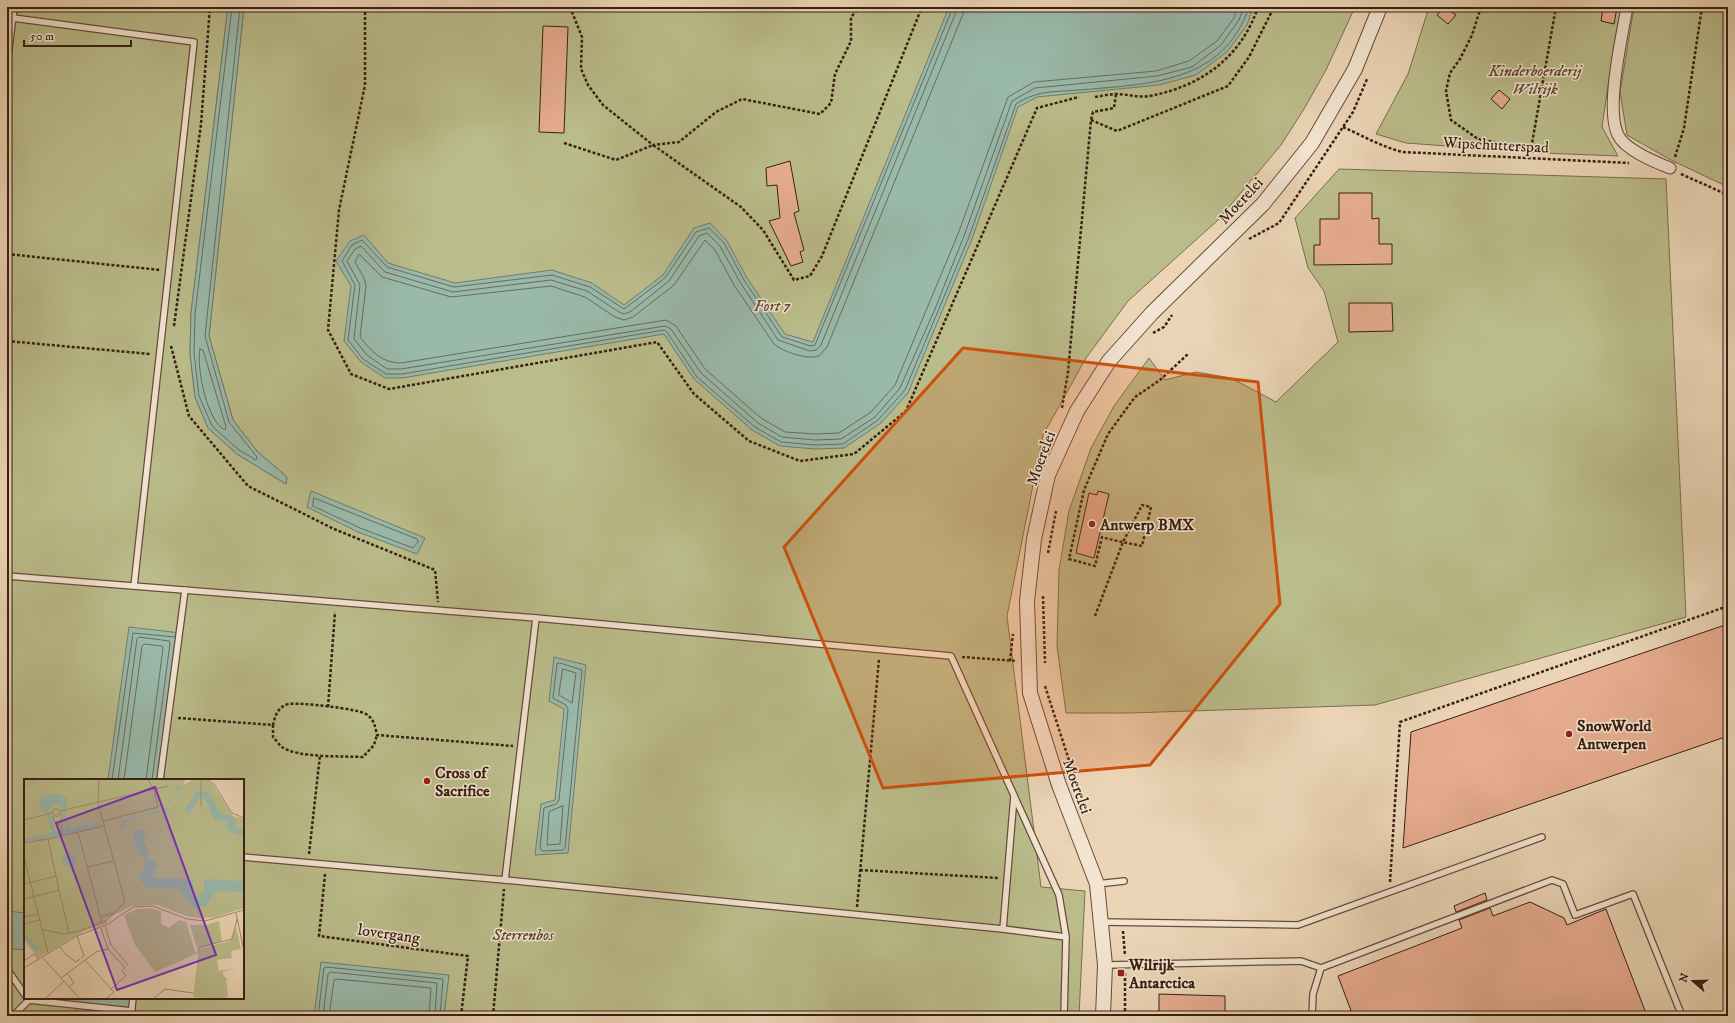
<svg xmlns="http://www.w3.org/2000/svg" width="1735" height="1023" font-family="'IM FELL DW Pica',serif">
	<rect width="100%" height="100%" fill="#ebd5b6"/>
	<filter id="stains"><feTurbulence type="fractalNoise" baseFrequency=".005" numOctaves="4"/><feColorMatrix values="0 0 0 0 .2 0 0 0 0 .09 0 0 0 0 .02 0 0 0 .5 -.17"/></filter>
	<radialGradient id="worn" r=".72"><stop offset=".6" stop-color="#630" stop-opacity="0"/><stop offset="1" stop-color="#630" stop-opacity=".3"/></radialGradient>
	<!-- green -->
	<g fill="#bbbc8b" stroke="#7a6e4e" fill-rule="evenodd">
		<path d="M7,7H228L191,313L190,353L195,397L208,428L237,454L286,484L287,477L257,451L233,420L209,336L244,7H1355L1326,70L1304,109L1281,145L1218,220L1128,301L1086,358L1043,435L1007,616L1041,887L1085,891L1079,1016H7ZM25,780H243V998H25Z"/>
		<polygon points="1429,7 1621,7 1614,45 1602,127 1618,156 1542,153 1406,143 1376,134 1408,74"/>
		<polygon points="1634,7 1728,7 1728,187 1671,160 1627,135 1620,92"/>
		<polygon points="1339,169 1666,179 1686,617 1375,705 1129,713 1066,713 1057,646 1059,570 1069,511 1091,448 1114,406 1149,358 1165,380 1196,372 1231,378 1276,402 1338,342 1324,291 1308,268 1295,218"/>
	</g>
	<!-- water -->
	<g fill="#99b9aa" stroke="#737b6d">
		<polygon points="228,7 244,7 209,336 233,420 257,451 287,477 286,484 237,454 208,428 195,397 190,353 191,313"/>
		<polygon points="949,7 1253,7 1247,25 1227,52 1196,75 1159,85 1037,97 1018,107 972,239 908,393 881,423 844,448 815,449 780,446 752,430 694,379 664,334 402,378 385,378 361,362 344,341 351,286 336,261 350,241 364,235 388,263 455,283 552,270 592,283 624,305 663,275 694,228 710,223 727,241 747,278 785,334 813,342"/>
		<polygon points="311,491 425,538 417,554 358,532 307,507"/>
		<polygon points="129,627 181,633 160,780 108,780"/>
		<polygon points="554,657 586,665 568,853 535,855 541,804 555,800 564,709 549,701"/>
		<polygon points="7,911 25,913 25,950 7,948"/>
		<polygon points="321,962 449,975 444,1016 314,1016"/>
		<polygon points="78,998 130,998 128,1016 75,1016"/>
	</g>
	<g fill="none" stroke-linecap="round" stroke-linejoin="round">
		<!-- shore -->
		<g stroke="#696c5e" stroke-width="1">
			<polyline points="232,7 195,314 194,353 199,396 212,426 239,450 256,460 257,457 229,422 205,336 240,7"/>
			<path d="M953,7L815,345L811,346L782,337L744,280L724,243L709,228L696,232L665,278L624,309L590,287L552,275L454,287L387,267L362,240L352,245L342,261L355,285L348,340L363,359L386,374H402L664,330L667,332L697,377L755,427L781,442L815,445L843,444L878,420L905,390L969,237L1016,104C1037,90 1055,92 1079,90C1148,84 1223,84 1249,7"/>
			<polyline points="958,7 821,345 816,350 810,351 778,340 740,282 720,246 707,233 699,236 669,281 630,312 624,314 619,312 587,291 551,280 453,292 385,272 361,246 355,249 347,261 360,285 354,339 367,355 387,369 401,369 665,326 671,329 701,373 758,423 782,437 815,440 841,439 875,417 900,388 935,309 964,236 1012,101 1035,88 1157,76 1192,67 1221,45 1239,20 1244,7"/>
			<path d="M964,7L963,14L827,347L819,356C808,360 783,352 774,344L734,285L715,250L705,240L674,285L633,317L624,320L615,317L585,297L551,286L451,297L382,277L359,254L355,262L364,278L366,286L360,337C371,351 382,363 401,363L666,320L676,326L705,369L761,418L785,432L815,434L839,433L871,412L895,385L958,234L1008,97L1034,82L1156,71L1189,61L1217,41L1234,18L1237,7"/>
			<path d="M200,349L203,350L226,427L225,430C207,422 196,367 200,349Z"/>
			<polygon points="314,498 417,539 418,542 413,548 360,528 313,506"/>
			<polygon points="560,663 582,670 565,848 563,850 542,851 540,848 544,808 556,804 559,800 568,710 566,705 553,698 557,664"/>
			<polygon points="563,669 576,673 572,703 559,695"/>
			<polyline points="112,780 133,633 175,637"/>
			<polyline points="118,780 137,639 139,637 169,641 170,643 152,780"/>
			<polyline points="124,780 142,646 144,644 162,646 163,648 146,780"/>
			<polygon points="563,806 560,844 547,845 549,812"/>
			<polyline points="318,1016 324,968 326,967 443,979 440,1016"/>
			<polyline points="323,1016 328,974 330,972 437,983 435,1016"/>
			<polyline points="329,1016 334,980 336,979 431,988 429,1016"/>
		</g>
	</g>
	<!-- building -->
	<g fill="#e7ad91" stroke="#391f12">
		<polygon points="1444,7 1456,15 1448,24 1437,15"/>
		<polygon points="1603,7 1617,7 1614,24 1601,21"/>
		<polygon points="543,26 568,27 564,133 539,132"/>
		<polygon points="1499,90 1510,99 1502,109 1491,99"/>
		<polygon points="790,161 799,211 794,213 804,250 800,252 803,262 791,266 769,221 780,218 777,185 767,186 766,168"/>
		<polygon points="1339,193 1372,193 1372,219 1379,218 1379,244 1392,244 1392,264 1314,265 1314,245 1320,245 1320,219 1339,219"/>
		<polygon points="1349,303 1392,303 1393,331 1349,332"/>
		<polygon points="1098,491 1109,494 1094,558 1076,553 1089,493 1097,495"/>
		<polygon points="1728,624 1728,736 1403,848 1411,732"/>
		<polygon points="1485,893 1487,900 1456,912 1454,906"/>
		<polygon points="1530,902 1564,918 1567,925 1606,909 1647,1016 1353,1016 1338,976 1462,928 1459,920 1490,908 1493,916"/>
		<polygon points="1159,994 1225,996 1225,1016 1159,1016"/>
	</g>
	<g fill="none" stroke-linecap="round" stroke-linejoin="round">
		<!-- service casing -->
		<g stroke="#664c3b" stroke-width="8">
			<g id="service">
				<polyline points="7,20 13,18 194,42 134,586"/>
				<polyline points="7,65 14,7"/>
				<polyline points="7,576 536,618 951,656 1059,895 1066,937 1064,1016"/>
				<polyline points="160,780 185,590"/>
				<polyline points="243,857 505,880 1003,929 1066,937"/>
				<polyline points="505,880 536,618"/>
				<polyline points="1097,884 1124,881"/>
				<polyline points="1101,922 1298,925 1542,837"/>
				<polyline points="1003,929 1014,796"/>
				<polyline points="1106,965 1301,961 1321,968 1552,880 1563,884 1575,915 1633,894 1682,1016"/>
				<polyline points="7,969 25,995"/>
				<polyline points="27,998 29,1000 132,1011"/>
				<polyline points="13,1016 29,1000"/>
				<polyline points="131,1016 133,998"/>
				<polyline points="1312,1016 1313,994 1321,968"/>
			</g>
		</g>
		<!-- minor casing -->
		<g stroke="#664c3b" stroke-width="13">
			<path id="minor" d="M1627,7C1622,37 1605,109 1618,135C1625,150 1655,162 1670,168"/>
		</g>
		<!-- tertiary casing -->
		<g stroke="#664c3b" stroke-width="16">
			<polyline id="tertiary" points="1103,1016 1105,965 1097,884 1059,785 1030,693 1027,601 1034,539 1048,475 1077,411 1109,361 1152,313 1263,204 1312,143 1355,69 1380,7"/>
		</g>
		<!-- path -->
		<g stroke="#391f12" stroke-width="2.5" stroke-dasharray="3 2" stroke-linecap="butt">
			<polyline points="365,7 365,85 339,210 328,330 351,374 389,389 657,342 694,394 749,441 800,461 854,454 906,411 1037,108 1079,97"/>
			<polyline points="570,7 582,37 581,69 588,85 603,105 653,145 679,142 716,112 742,99 820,114 831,103 835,74 851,41 851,17 860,7"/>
			<polyline points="1481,7 1472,35 1460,59 1450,73 1446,91 1451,120 1478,139 1531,149 1556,7"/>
			<path d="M1095,97C1102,96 1109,94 1116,94C1127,94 1139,98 1150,96C1201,86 1241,58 1258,7"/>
			<polyline points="1091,120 1117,131 1228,86 1249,57 1274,7"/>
			<path d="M1343,127C1363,136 1382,147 1403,152L1629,163"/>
			<polyline points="564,143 616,160 653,145 741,207 763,230 794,280 810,276 822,256 922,7"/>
			<polyline points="1675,157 1684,128 1702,7"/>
			<polyline points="1681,174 1728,195"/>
			<polyline points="1249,239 1279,223 1353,112 1367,79"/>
			<polyline points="7,254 160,270"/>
			<polyline points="174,326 201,124 210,7"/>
			<polyline points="1153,333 1164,327 1172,315"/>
			<polyline points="7,341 150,354"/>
			<polyline points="171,346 189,416 248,486 334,529 435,570 438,602"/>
			<polyline points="1062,408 1068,372 1091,120 1093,112 1114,108 1116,94"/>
			<polyline points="1048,553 1056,511"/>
			<polyline points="1043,596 1045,663"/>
			<path d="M1095,616L1123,542L1142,505L1151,507L1142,546C1128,543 1115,541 1102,537L1095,566L1069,559L1084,490L1108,434L1135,397L1160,380L1188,354"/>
			<polyline points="962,657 1017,661"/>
			<polyline points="1010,661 1013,634"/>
			<polyline points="1045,686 1085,810"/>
			<polyline points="328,707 335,612"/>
			<path d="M178,718L273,725C275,716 278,706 289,704C298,702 359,709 366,714C374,719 375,726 377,735L513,746"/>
			<path d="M273,725V737C276,740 279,745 282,747C297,758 344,756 363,757L374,745L377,735"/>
			<polyline points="309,854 320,755"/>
			<polyline points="860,870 998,878"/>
			<polyline points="325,874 319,936 468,956 461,1016"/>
			<polyline points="1390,882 1400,722 1728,606"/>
			<polyline points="857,907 879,659"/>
			<polyline points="1123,931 1125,956"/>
			<polyline points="493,1016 504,889"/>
			<polyline points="1125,1016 1125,973"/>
		</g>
		<!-- service -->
		<use href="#service" stroke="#f2e4d0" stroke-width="5.5"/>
		<!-- minor -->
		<use href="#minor" stroke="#f2e4d0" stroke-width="11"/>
		<!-- tertiary -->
		<use href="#tertiary" stroke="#f2e4d0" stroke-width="14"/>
	</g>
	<!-- marked area -->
	<path fill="#ce500d" fill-opacity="0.2" stroke="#ce500d" stroke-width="3" stroke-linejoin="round" d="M963,348L1258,382L1280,604L1150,765L883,788L784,547Z"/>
	<!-- markers -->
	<g fill="#8f2418" stroke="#f2e4d0" stroke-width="1.5">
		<circle cx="1092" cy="524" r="4"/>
		<circle cx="1569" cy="734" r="4"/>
		<circle cx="427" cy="781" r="4"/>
		<rect x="1117" y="969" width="8" height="8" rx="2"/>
	</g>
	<g text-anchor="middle" stroke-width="3" stroke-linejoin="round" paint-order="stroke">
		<!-- park labels -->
		<g font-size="16" font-style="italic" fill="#5a4630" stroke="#f2e4d0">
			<text x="1535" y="76">Kinderboerderij<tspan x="1535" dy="18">Wilrijk</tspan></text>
			<text x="772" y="311">Fort 7</text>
			<text x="523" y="940">Sterrenbos</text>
		</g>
		<!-- street labels -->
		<g font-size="16" fill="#391f12" stroke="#f2e4d0">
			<text transform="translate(1496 144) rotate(3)" y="6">Wipschutterspad</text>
			<text transform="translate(1240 200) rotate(-47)" y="6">Moerelei</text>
			<text transform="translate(1040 458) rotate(-70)" y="6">Moerelei</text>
			<text transform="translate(1078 786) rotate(70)" y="6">Moerelei</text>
			<text transform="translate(389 933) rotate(8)" y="6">lovergang</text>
		</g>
		<!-- poi labels -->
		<g font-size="16" font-weight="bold" fill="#391f12" stroke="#f2e4d0" text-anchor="start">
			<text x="1100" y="530">Antwerp BMX</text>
			<text x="1577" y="731">SnowWorld<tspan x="1577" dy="18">Antwerpen</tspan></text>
			<text x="435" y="778">Cross of<tspan x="435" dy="18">Sacrifice</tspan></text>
			<text x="1129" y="970">Wilrijk<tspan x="1129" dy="18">Antarctica</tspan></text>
		</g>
	</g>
	<!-- overview -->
	<g transform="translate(24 779)">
		<rect width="220" height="220" fill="#ebd5b6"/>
		<path d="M0,0H162L159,6L169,0H182L189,6L209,37L220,40V129L191,138L176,139L162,137L134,126L107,127L82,140L83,144L60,152L14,179L0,161ZM158,7L145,29L106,40L94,52L100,41L143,29ZM126,129L137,132V145L145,149L155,141L162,143L172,175L131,193L111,166L100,136L113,130ZM195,142L198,163L173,170L166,146H182ZM212,148L217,170L207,172L208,179L193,181L195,192L212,189L199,193L200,198H202L204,217L200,220L169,218L175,170L206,162Z" fill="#bbbc8b" fill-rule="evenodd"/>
		<path d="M158,7L143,31L106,40L94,53L99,41L143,29L153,14L152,8ZM184,12L197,35L208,36L213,49H220V58L204,52L202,42L191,41L180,19L176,18L165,34H162L161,31L172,13ZM28,15H36L43,19V28L41,31L46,49L75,43L76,48L0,64V60L27,54L23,35L17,31L15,25L18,19ZM30,25L36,26L42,50L32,52L25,31ZM118,50L121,52L120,62L124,71L123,79L134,85L127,99L169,100V111L174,118L180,111V100L220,102V113L192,112L182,127L172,129L166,126L156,110L121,108L115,99L122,84L108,59L110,53ZM38 81a7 7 0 1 1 14 0a7 7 0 1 1-14 0ZM0,153L11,166L19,168L11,172L0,158Z" fill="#99b9aa" fill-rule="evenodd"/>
		<path fill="none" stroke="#99b9aa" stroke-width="2" d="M0,9L14,0"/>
		<path fill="none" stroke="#a48c74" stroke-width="1" d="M177,0V27M182,0L190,5L208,34L220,39M36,32L144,7M37,35L38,56M29,37L31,44L36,46M0,41L28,34L31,29L36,32L33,38L28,34M79,42L134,28L130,10L123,0M54,53L78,144M24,60L80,47M0,64L24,60L35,111L0,120M0,78L24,174M64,88L90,82M0,105L32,97M35,111L45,154M212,134L220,172M0,138L14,135M77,138L89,134M0,145L15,141M81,147L87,166L104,186M77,149L84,170L101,189L98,192L102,197L87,210L90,213L82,220M17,150L39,155L52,153L82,142L101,123L74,24L75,0M53,157L60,177L57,179M36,168L41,175L52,183L56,180M173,175L176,168L208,160L213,140M19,179L56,220M0,182L10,175L15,180M62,182L87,210M0,189L53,157L84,145L109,128L129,127L163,140L181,142L220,131M43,194L50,204L45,208M37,199L72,173L84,170M21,220L40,202M129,220L141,210L169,214"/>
		<path fill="#7b2cbf" fill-opacity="0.15" stroke="#7b2cbf" stroke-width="2" d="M131,8L192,176L93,211L32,44Z"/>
		<rect width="220" height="220" fill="none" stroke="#391f12" stroke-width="2"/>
	</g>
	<!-- margin -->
	<rect width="1735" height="1023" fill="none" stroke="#ebd5b6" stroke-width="24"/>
	<rect x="8" y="8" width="1719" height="1007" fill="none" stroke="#391f12" stroke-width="2"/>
	<rect x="12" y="12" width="1711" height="999" fill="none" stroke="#391f12"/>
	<!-- north arrow -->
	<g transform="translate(1693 981) rotate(290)" stroke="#f2e4d0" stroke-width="3" paint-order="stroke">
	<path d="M0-3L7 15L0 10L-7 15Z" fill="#391f12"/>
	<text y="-6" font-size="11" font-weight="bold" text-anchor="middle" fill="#391f12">N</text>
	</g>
	<!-- scale -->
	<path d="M24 40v6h107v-6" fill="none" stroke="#391f12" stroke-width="2"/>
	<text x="30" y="40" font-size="12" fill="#391f12" stroke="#f2e4d0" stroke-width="3" paint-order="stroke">50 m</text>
	<rect width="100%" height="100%" filter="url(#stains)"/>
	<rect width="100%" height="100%" fill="url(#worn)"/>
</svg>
